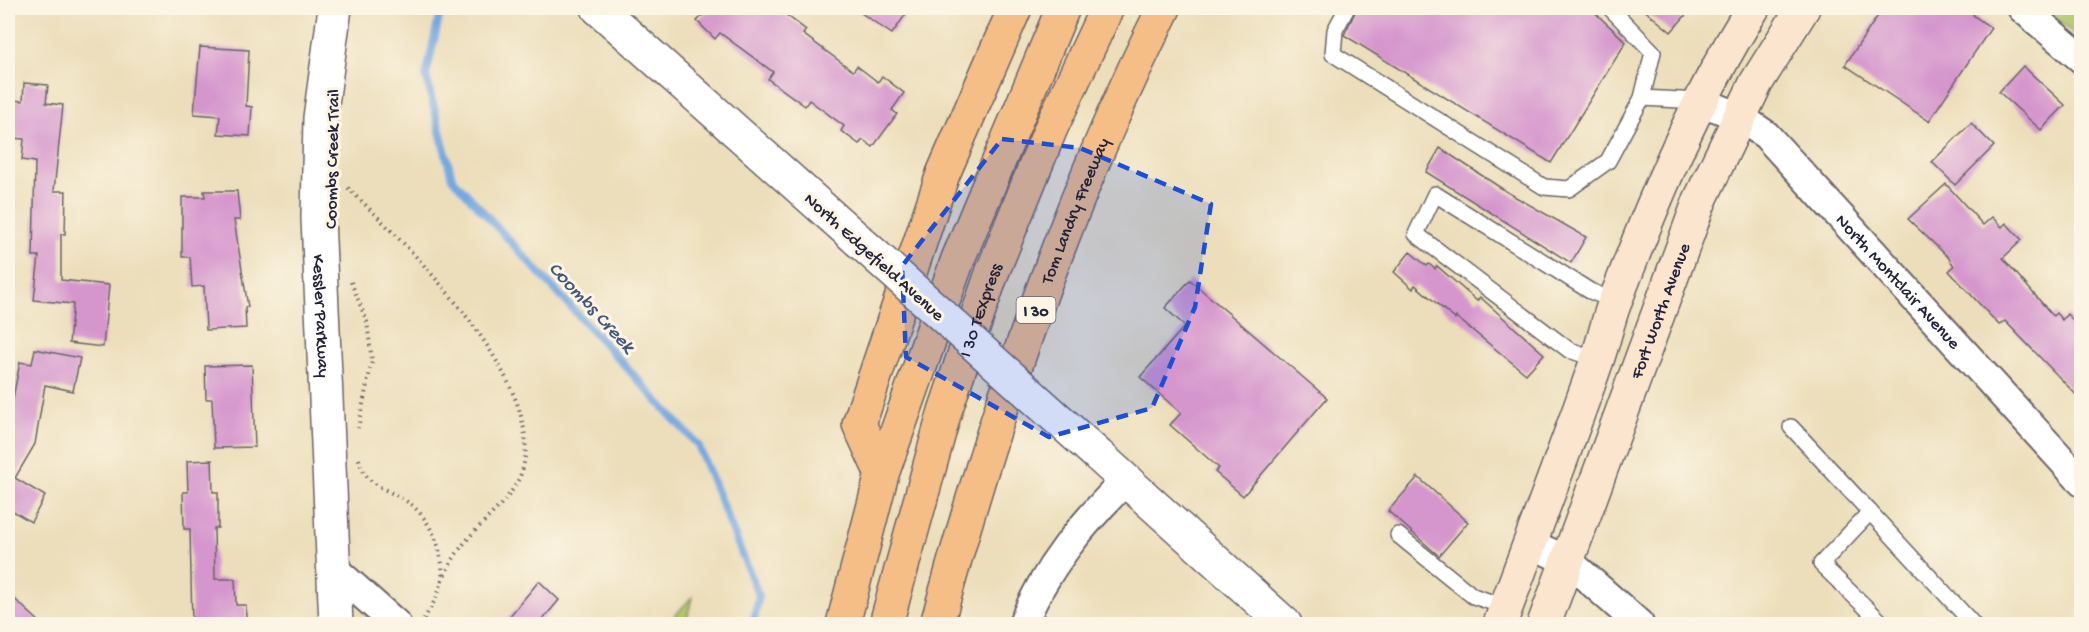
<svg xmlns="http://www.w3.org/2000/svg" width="2089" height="632" font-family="'Gochi Hand',sans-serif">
	<rect width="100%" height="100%" fill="#fcf5e5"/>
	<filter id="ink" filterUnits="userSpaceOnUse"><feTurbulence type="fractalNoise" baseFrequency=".0167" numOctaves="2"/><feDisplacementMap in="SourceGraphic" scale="12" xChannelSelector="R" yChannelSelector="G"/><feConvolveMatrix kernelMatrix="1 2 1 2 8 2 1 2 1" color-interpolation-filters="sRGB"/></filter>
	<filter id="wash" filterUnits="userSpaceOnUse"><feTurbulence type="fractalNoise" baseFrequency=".008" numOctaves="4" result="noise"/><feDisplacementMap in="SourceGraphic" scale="24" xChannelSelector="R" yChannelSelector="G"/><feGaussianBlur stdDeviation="1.35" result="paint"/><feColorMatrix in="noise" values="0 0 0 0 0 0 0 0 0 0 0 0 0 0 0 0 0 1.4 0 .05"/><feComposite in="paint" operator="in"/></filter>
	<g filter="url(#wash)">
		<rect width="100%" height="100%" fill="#ecdeba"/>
		<!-- green -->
		<g fill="#aec66b" stroke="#687453" stroke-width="1.5">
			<polygon points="2045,8 2081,8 2081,41"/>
			<polygon points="692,597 686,624 667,624"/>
		</g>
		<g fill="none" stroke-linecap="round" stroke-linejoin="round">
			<!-- stream -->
			<polyline stroke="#75a7e1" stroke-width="8" points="441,8 426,76 452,178 698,445 759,596 753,624"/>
		</g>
		<g id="blocks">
			<!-- building -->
			<g fill="#d596cd">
				<polygon points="710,8 777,8 806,30 803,34 853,71 857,66 878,82 882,76 904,93 892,110 897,114 873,147 863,140 859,144 841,131 844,126 809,100 805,106 768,79 773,72 720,33 715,39 697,21"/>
				<polygon points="854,8 910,8 892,34"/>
				<polygon points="1357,8 1590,8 1626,42 1551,163 1344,35"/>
				<polygon points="1642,8 1692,8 1671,32"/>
				<polygon points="1883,8 1978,8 1973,15 1991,28 1929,121 1845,65"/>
				<polygon points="200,47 249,50 246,106 252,107 250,136 218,134 220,116 194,114"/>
				<polygon points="2023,66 2065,105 2041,130 1999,92"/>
				<polygon points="24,83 48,85 46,103 63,105 54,191 66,191 65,234 61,234 61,280 109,285 103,347 69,343 73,304 34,300 39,256 33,256 35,162 22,160 24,139 10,138 14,100 23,101"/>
				<polygon points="1971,123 1994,146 1955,185 1932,162"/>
				<polygon points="1440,148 1507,192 1586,237 1571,263 1426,172"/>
				<polygon points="1946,184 1983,225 1992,217 2002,227 2006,223 2022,240 2003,258 2053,316 2056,313 2062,320 2067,314 2082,329 2082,401 2005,321 1999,325 1949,271 1954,266 1948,257 1908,219"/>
				<polygon points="204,191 237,191 240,220 234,220 248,307 245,307 246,328 206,330 204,286 192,287 190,257 182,257 182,197 205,197"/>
				<polygon points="1410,252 1427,266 1429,264 1435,269 1437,266 1477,301 1480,297 1544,354 1526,374 1456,317 1455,319 1415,285 1413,289 1394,272"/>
				<polygon points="1190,280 1327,398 1243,496 1215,472 1219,468 1170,425 1181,413 1140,377 1185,326 1165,308"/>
				<polygon points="35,349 80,358 73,391 45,385 35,444 15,478 45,496 31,522 8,508 8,424 20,362 32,364"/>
				<polygon points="252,365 255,447 214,448 212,399 206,399 205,366"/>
				<polygon points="212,460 213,492 218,492 218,528 214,528 215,579 235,579 236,605 246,605 246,624 192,624 190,529 184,529 183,492 188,492 187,461"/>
				<polygon points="1418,477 1468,522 1439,556 1388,511"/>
				<polygon points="539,581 559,600 539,624 503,624"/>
				<polygon points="8,593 42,624 8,624"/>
			</g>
		</g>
	</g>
	<g filter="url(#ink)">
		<use href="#blocks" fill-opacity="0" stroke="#696467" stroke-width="1.5"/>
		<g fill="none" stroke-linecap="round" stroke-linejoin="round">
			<!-- service casing -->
			<g stroke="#696467" stroke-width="18">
				<g id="service">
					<polyline points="1347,8 1335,30 1333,54 1544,187 1569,189 1608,161 1642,98 1653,52 1610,8"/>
					<polyline points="1642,98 1700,101"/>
					<polyline points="1597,359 1569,350 1416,234 1435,194 1590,291 1615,301"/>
					<polyline points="1791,427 1870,512"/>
					<polyline points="1398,535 1473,596 1506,607"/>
					<polyline points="1883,624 1821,564 1870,512 1973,624"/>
				</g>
			</g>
			<!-- minor casing -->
			<g stroke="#696467" stroke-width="32">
				<g id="minor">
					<polyline points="2022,8 2082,59"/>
					<path id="s1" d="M1700,101L1740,117L1766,135L2082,482"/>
					<polyline points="1529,543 1568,561 1639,624"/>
					<polyline points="334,569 396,624"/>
					<path d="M1023,624C1044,569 1084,522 1125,481"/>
				</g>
			</g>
			<!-- tertiary casing -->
			<g stroke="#696467" stroke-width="36">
				<g id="tertiary">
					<path id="s2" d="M335,8L320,118L318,218L336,624"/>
					<polyline points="598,8 858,240"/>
					<polyline points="1098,455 1285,624"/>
				</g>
			</g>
			<!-- secondary casing -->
			<g stroke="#696467" stroke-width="36">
				<g id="secondary">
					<path d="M1500,624C1532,536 1566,449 1597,360C1604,340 1608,319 1616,299C1654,199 1696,98 1753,8"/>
					<path id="s3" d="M1544,624L1700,200L1756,83L1803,8"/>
				</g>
			</g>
			<!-- motorway casing -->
			<g stroke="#696467" stroke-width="36">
				<g id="motorway">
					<polyline points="882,474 859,424 943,174 1015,8"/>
					<polyline points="843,624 882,474 958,259 1063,8"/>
					<path id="s4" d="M886,624L945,411L992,273L1051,128L1107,8"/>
					<path id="s5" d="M937,624C994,413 1066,203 1164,8"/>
				</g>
			</g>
			<!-- path -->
			<g stroke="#696467" stroke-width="4" stroke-dasharray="1.5 4.5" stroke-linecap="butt">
				<path d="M348,188C406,244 550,383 522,471C512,500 485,518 466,541C456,553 449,566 442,580"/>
				<polyline points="351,282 367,322 372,361 358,428"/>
				<path d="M359,459C365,486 386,488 406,501C429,515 445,552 442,579C440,594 430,609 422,622"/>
			</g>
			<!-- service -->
			<use href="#service" stroke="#fff" stroke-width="15"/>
			<!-- minor -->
			<use href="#minor" stroke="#fff" stroke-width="28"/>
			<!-- tertiary -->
			<use href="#tertiary" stroke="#fff" stroke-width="33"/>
			<!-- secondary -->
			<use href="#secondary" stroke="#fbe5cf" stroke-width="33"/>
			<!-- motorway -->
			<use href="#motorway" stroke="#f6be87" stroke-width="33"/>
			<!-- tertiary-bridge casing -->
			<g stroke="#696467" stroke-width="36" stroke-linecap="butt">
				<polyline id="tertiary-bridge" points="858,240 1098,455"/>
			</g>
			<!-- tertiary-bridge -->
			<use href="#tertiary-bridge" stroke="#fff" stroke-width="33"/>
		</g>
	</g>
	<!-- marked area -->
	<path fill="#1d4ed8" fill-opacity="0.2" stroke="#1d4ed8" stroke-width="4.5" stroke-dasharray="12 8" stroke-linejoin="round" d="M1002,139L1080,148L1211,204L1195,307L1152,408L1049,437L906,357L902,266Z"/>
	<g text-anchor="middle" stroke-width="6" stroke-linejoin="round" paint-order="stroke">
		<!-- shield labels -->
		<rect fill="#fcf5e5" stroke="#63616e" stroke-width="1.5" x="1016.5" y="297" width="39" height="26" rx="4.5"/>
		<g font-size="16" font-weight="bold" fill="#22223b">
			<text x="1036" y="316">I 30</text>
		</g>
		<!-- street labels -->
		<g font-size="18" fill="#22223b" stroke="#fcf5e5">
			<text transform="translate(331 159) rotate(-89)" y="6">Coombs Creek Trail</text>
			<text dy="6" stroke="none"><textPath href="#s5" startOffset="436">Tom Landry Freeway</textPath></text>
			<text transform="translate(875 256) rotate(42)" y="6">North Edgefield Avenue</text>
			<text dy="6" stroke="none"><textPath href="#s1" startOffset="272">North Montclair Avenue</textPath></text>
			<text dy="6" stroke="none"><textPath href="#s4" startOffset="328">I 30 TEXpress</textPath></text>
			<text dy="6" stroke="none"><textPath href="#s3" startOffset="334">Fort Worth Avenue</textPath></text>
			<text dy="6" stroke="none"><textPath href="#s2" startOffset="309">Kessler Parkway</textPath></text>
		</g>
		<!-- water labels -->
		<g font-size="20" font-style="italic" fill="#43577d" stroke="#fcf5e5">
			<text transform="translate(593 306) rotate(47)" y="7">Coombs Creek</text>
		</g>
	</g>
	<!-- margin -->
	<rect width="2089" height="632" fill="none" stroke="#fcf5e5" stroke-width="30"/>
</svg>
